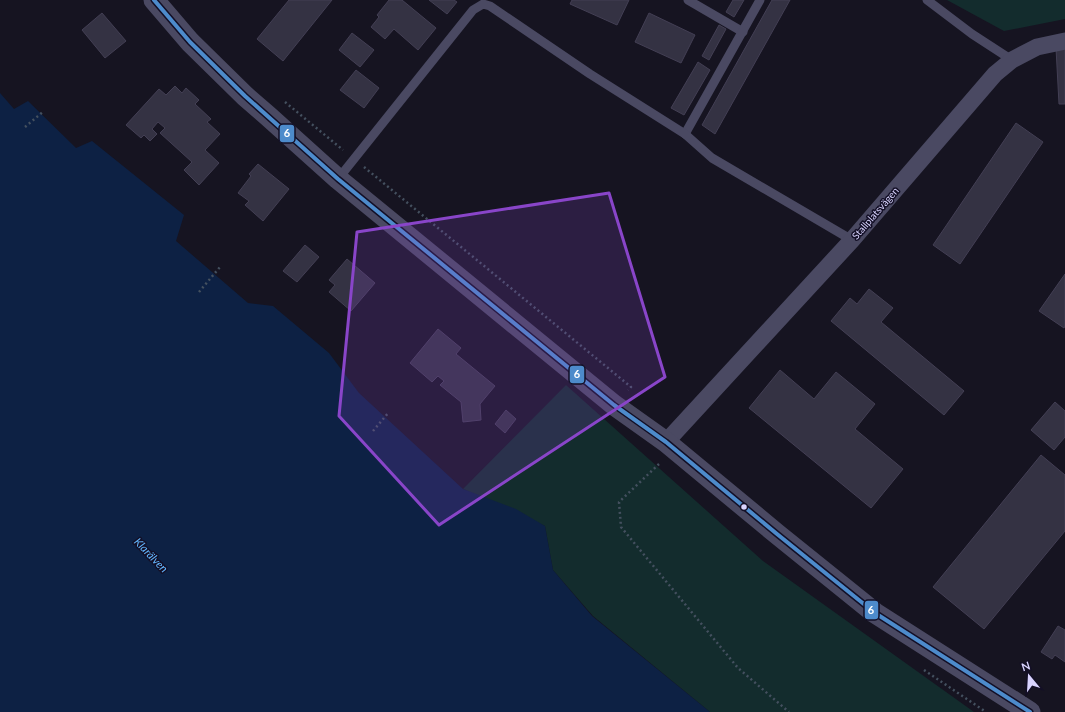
<svg xmlns="http://www.w3.org/2000/svg" width="1065" height="712" font-family="Lato,sans-serif">
	<rect width="100%" height="100%" fill="#161421"/>
	<!-- green -->
	<g fill="#132c2d">
		<polygon points="947,0 1065,0 1065,19 1004,31"/>
		<polygon points="566,385 763,561 974,712 710,712 593,616 553,570 545,526 463,489"/>
	</g>
	<!-- water -->
	<polygon fill="#0d2144" points="0,93 14,109 28,101 76,148 92,141 184,215 176,241 248,303 273,306 329,353 359,393 463,489 516,509 545,526 553,570 592,616 710,712 0,712"/>
	<!-- building -->
	<g fill="#343243" stroke="#433f54">
		<polygon points="289,0 332,0 283,61 257,39"/>
		<polygon points="389,0 402,0 436,28 418,50 394,29 385,39 371,27 379,17 377,15"/>
		<polygon points="429,0 454,0 457,2 447,14"/>
		<polygon points="572,0 629,0 617,25 570,4"/>
		<polygon points="733,0 744,0 734,17 726,12"/>
		<polygon points="772,0 790,0 715,134 702,125"/>
		<polygon points="102,13 126,41 105,58 82,30"/>
		<polygon points="649,13 695,35 681,63 635,42"/>
		<polygon points="719,25 726,29 709,60 702,56"/>
		<polygon points="352,33 374,50 360,67 339,50"/>
		<polygon points="1056,48 1065,48 1065,104 1059,104"/>
		<polygon points="698,62 710,70 684,115 671,108"/>
		<polygon points="356,70 379,88 364,108 340,90"/>
		<polygon points="175,86 182,93 186,88 199,100 195,104 211,119 207,122 220,134 205,150 219,163 199,185 184,170 192,162 160,133 165,128 158,122 152,129 157,134 150,141 144,135 141,138 126,125 159,89 166,95"/>
		<polygon points="1016,123 1043,142 960,264 933,245"/>
		<polygon points="258,164 289,189 263,221 245,205 249,201 238,193 251,176 249,174"/>
		<polygon points="305,245 319,257 297,282 283,271"/>
		<polygon points="347,259 375,283 351,311 329,292 335,285 329,280"/>
		<polygon points="1065,274 1065,326 1064,328 1039,311"/>
		<polygon points="869,289 893,308 881,322 964,391 944,415 831,321 850,298 857,304"/>
		<polygon points="438,329 461,348 456,354 495,386 480,404 481,420 463,422 461,402 440,385 444,381 438,376 432,382 410,363"/>
		<polygon points="780,370 814,399 836,372 875,404 855,429 903,469 871,508 749,408"/>
		<polygon points="1055,402 1065,411 1065,437 1054,450 1031,430"/>
		<polygon points="506,410 516,419 505,433 495,424"/>
		<polygon points="1041,455 1065,475 1065,531 984,629 933,587"/>
		<polygon points="1058,626 1065,630 1065,662 1055,655 1052,659 1041,652"/>
	</g>
	<g fill="none" stroke-linecap="round" stroke-linejoin="round">
		<!-- path -->
		<g stroke="#44505f" stroke-width="2.5" stroke-dasharray="2 3" stroke-linecap="butt">
			<polyline points="285,102 343,150"/>
			<polyline points="25,127 44,111"/>
			<polyline points="364,167 631,387 628,390"/>
			<polyline points="199,292 220,267"/>
			<polyline points="373,431 389,412"/>
			<polyline points="659,464 619,502 621,527 738,668 789,712"/>
			<polyline points="924,670 986,712"/>
		</g>
		<!-- service -->
		<g stroke="#4a4962" stroke-width="9">
			<polyline points="688,0 743,32"/>
			<polyline points="927,0 972,34 1012,60"/>
			<polyline points="685,134 760,0"/>
			<polyline points="338,179 473,10 483,4 490,6 590,74 685,134 712,158 852,240"/>
		</g>
		<!-- minor -->
		<polyline stroke="#4a4962" stroke-width="17" points="666,442 852,240 995,74 1012,60 1037,47 1065,41"/>
		<!-- tertiary -->
		<polyline stroke="#4a4962" stroke-width="21" points="154,0 190,42 245,96 268,116 338,179 614,405 666,442 777,534 875,613 1030,712"/>
		<!-- bus-1 casing -->
		<g stroke="#130f26" stroke-width="7">
			<polyline id="bus-1" points="154,0 190,42 245,96 338,179 614,405 666,442 777,534 875,613 1030,712"/>
		</g>
		<!-- bus-1 -->
		<use href="#bus-1" stroke="#4d8bcb" stroke-width="4"/>
	</g>
	<!-- marked area -->
	<path fill="#8945c9" fill-opacity="0.2" stroke="#8945c9" stroke-width="3" stroke-linejoin="round" d="M609,193L665,377L439,525L339,416L357,232Z"/>
	<!-- markers -->
	<circle fill="#d9d4ff" stroke="#130f26" stroke-width="1.5" cx="744" cy="507" r="3.5"/>
	<g text-anchor="middle" stroke-width="3" stroke-linejoin="round" paint-order="stroke">
		<!-- street labels -->
		<g font-size="10" fill="#d9d4ff" stroke="#130f26">
			<text transform="translate(875 213) rotate(-49)" y="4">Stallplatsvägen</text>
		</g>
		<!-- water labels -->
		<g font-size="11" font-style="italic" fill="#62b6ff" stroke="#130f26">
			<text transform="translate(151 555) rotate(46)" y="4">Klarälven</text>
		</g>
	</g>
	<g stroke="#130f26" stroke-width="1.5">
		<rect x="279" y="124" width="16" height="19" rx="4" fill="#4d8bcb"/>
		<rect x="569" y="365" width="16" height="19" rx="4" fill="#4d8bcb"/>
		<rect x="864" y="600" width="15" height="20" rx="4" fill="#4d8bcb"/>
	</g>
	<g font-size="11" text-anchor="middle" font-weight="bold" fill="#fff">
		<text x="287" y="137">6</text>
		<text x="577" y="378">6</text>
		<text x="871" y="614">6</text>
	</g>
	<!-- north arrow -->
	<g transform="translate(1029 676) rotate(342)" stroke="#130f26" stroke-width="3" paint-order="stroke">
	<path d="M0-3L7 15L0 10L-7 15Z" fill="#d9d4ff"/>
	<text y="-6" font-size="11" font-weight="bold" text-anchor="middle" fill="#d9d4ff">N</text>
	</g>
</svg>
